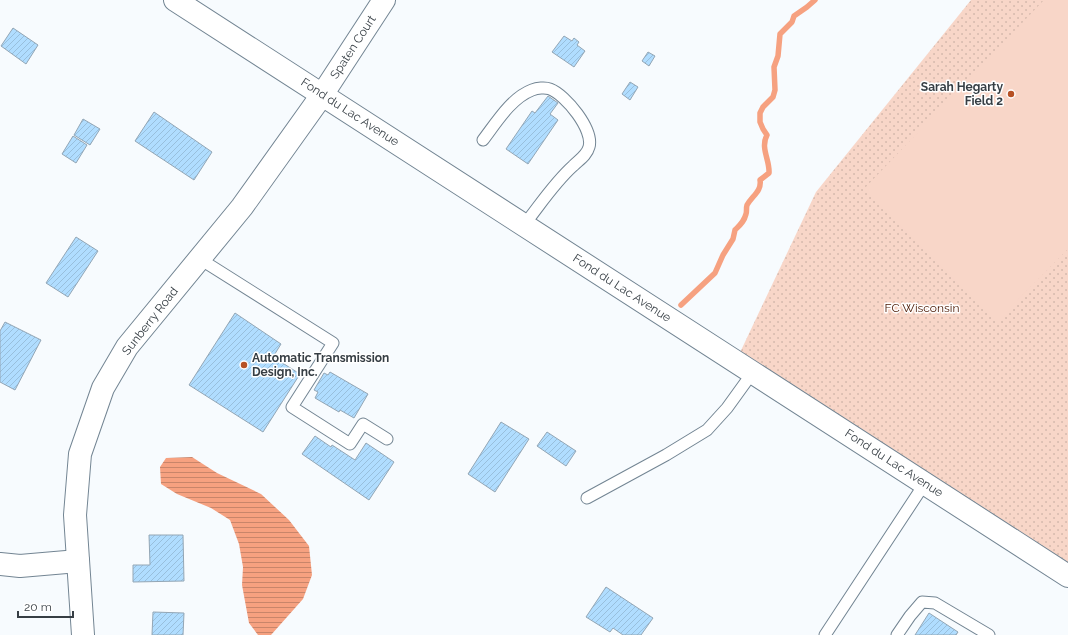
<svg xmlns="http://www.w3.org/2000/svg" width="1068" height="635" font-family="Raleway,sans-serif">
	<defs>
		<pattern id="green-dots" width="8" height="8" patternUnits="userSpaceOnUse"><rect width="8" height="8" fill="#f8d6c8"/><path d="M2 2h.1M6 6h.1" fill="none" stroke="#d5b9ad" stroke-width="1.8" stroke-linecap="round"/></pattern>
		<pattern id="water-rules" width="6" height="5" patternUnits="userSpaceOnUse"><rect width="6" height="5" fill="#f6a180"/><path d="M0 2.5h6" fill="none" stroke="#c8856a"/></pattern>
		<pattern id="building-hatch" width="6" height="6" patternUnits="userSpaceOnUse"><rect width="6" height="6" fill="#b0ddff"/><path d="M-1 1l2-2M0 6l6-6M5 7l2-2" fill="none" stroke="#98bfdc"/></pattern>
	</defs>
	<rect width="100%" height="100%" fill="#f7fbfe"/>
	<!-- green -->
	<polygon fill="url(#green-dots)" points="971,0 1068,0 1068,576 736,361 816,192"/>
	<!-- pitch -->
	<polygon fill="#f8d6c8" points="1044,0 1068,0 1068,249 996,322 864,189"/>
	<!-- water -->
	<polygon fill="url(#water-rules)" points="192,457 217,473 261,494 289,520 309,546 312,575 303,599 271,635 258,635 249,623 242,585 243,567 239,544 230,520 211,508 177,494 161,484 160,467 166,458"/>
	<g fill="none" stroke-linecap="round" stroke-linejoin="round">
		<!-- stream -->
		<path stroke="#f6a180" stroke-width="5.5" d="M681,305L715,273L723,255L733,239L735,230C740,225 744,222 746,214C747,211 746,208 747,205C752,196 762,191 760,180L769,173C770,160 760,148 767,135L763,129L760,122V113L763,107L773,97L775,90L774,67L778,56L780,34L792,22L794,16L807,7L815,0"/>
	</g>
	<!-- building -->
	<g fill="url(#building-hatch)" stroke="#93a6b5">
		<polygon points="13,28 38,45 26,64 1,46"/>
		<polygon points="564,36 572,41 574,38 579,42 577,45 585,51 574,67 552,52"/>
		<polygon points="648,52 655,56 649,66 642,61"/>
		<polygon points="630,82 638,87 630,100 622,94"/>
		<polygon points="548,96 558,103 550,114 558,120 528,164 506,149 532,111 535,113"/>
		<polygon points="154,112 212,152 194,180 135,141"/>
		<polygon points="83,119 100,129 90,145 74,135"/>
		<polygon points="73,136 87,145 76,163 62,154"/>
		<polygon points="76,237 98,251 68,297 46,283"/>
		<polygon points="235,313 281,344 273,357 300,374 263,432 189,385"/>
		<polygon points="5,322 41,340 15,390 0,382 0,331"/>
		<polygon points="330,372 368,394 354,418 340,410 339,412 315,398 318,392 314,390 324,373 328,375"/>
		<polygon points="501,422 529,439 495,492 468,474"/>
		<polygon points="547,432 576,451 566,466 537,446"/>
		<polygon points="315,436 331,447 332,445 355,460 366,443 394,462 369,500 302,454"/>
		<polygon points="149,535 183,535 184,581 133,582 133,565 150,565"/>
		<polygon points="606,587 653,618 641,635 623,635 613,628 610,632 586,617"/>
		<polygon points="153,612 184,613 183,635 152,635"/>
		<polygon points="929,613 958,632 956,635 915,635"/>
	</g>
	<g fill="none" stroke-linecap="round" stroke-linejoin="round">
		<!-- lane casing -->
		<g stroke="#738593" stroke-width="13">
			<g id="lane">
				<path d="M483,140C496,123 511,98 532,90C537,88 545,87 550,89C566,95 594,130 589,147C587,155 579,160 573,166C554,183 540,205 524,225"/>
				<polyline points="200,259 333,343 292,407 350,444 363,424 387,439"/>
				<polyline points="587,498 666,455 707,430 727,408 753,372"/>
				<polyline points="825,635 925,483"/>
				<polyline points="897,635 910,616 922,602 935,603 989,635"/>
			</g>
		</g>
		<!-- street casing -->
		<g stroke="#738593" stroke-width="24">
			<g id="street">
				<polyline points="0,564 20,566 78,561"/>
				<polyline points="83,635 75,515 80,454 103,388 127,347 242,207 322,95 384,0"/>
			</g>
		</g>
		<!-- primary casing -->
		<g stroke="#738593" stroke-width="24">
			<polyline id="primary" points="175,0 1068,576"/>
		</g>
		<!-- lane -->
		<use href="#lane" stroke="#fff" stroke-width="11"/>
		<!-- street -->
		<use href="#street" stroke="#fff" stroke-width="22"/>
		<!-- primary -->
		<use href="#primary" stroke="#fff" stroke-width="22"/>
	</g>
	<!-- markers -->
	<g fill="#b75125" stroke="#fff" stroke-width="1.5">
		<circle cx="1011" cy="94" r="4"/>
		<circle cx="244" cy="365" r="4"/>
	</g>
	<g text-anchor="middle" stroke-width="3" stroke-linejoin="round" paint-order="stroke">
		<!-- street labels -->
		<g font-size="12" fill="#363e44" stroke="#fff">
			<text transform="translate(353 47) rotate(-57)" y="4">Spaten Court</text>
			<text transform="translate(350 112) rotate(33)" y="4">Fond du Lac Avenue</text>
			<text transform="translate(622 288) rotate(33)" y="4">Fond du Lac Avenue</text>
			<text transform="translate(150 321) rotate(-52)" y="4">Sunberry Road</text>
			<text transform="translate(894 463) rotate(33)" y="4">Fond du Lac Avenue</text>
		</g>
		<!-- poi labels -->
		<g font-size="12" font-weight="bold" fill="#363e44" stroke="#fff" text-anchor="end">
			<text x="1003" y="91">Sarah Hegarty<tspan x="1003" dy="14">Field 2</tspan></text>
			<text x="252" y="362" text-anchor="start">Automatic Transmission<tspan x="252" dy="14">Design, Inc.</tspan></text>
		</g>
		<!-- park labels -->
		<g font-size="12" fill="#4a1701" stroke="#fff">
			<text x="922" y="312">FC Wisconsin</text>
		</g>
	</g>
	<!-- scale -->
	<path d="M18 611v6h55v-6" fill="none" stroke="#363e44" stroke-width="2"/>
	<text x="24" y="611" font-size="12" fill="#363e44" stroke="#ffffff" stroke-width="3" paint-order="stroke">20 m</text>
</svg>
